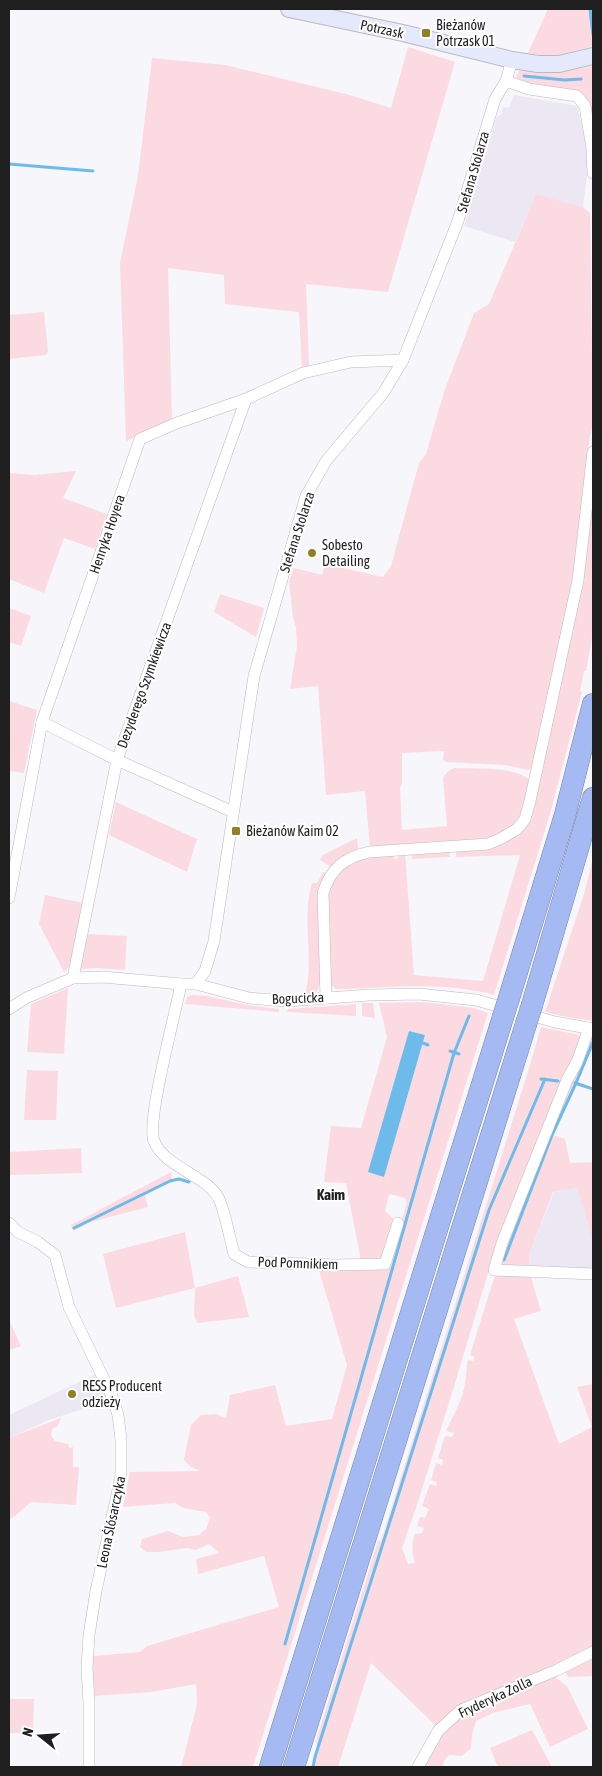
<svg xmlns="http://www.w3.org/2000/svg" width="602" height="1776" font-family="'Asap Condensed',sans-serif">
	<rect width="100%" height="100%" fill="#f7f6fa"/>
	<!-- built -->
	<g fill="#ebe7f3">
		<polygon points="514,95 577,106 588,150 587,176 583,207 536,194 515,242 464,226 497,116 501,115 503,107 509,108"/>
		<polygon points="577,1188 593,1243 593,1269 530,1269 529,1255 554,1192"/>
		<polygon points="96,1374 108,1401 49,1420 9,1438 9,1415"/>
	</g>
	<!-- green -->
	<g fill="#fcdae2" fill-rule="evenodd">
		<polygon points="548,9 593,9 593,46 551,57 528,53"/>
		<polygon points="408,47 455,62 388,292 306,284 309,367 302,369 299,312 225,304 224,275 168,268 172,421 126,441 120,263 138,176 152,58 225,65 346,94 391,108"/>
		<polygon points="593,66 593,132 579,91 524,82 518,80 516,76 519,71 526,70 577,69"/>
		<path d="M536,194L583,207L590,213L593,426L590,436L585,474L575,580L532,768L528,770L506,765L446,762L443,760L444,751L402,753V783L400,788L402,830L447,826L443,778L448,771L454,768C475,769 514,766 530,780L522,813L516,822L509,829L489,840L370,849L365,791L326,795L318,686L290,689L297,646L296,627L293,618L289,581L294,568L322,575L325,564L383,577L391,566L419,463L426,454L444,392L474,313L489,304Z"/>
		<polygon points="44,312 48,351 46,355 9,359 9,315"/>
		<polygon points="76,471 63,498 107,514 95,549 64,538 44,593 9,579 9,473 34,475"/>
		<path d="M593,475V632L586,671H584L580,691L582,692L550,814L494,995C446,982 395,987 345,989H336L329,983L327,895L337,873L361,857L393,854L394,859L398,858V853H405L414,975L483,981L520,855L456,857V850C486,848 499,850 523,829Z"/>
		<polygon points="220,594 264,608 256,637 214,612"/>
		<polygon points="9,608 31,616 21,646 9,642"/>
		<polygon points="9,701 37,710 24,773 9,771"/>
		<polygon points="116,802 197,839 187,872 109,835"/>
		<polygon points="357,838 358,850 331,867 320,860 323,855"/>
		<polygon points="449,850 450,857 412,859 412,853"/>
		<polygon points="593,859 593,1021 562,1016 545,1012 584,894"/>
		<path d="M323,872L327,874L320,953V984L317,991L305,995C315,959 301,919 312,883H317Z"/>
		<polygon points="45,895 83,903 72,964 64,972 39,924"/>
		<polygon points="88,934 127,936 125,970 97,968 82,969 80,967"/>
		<polygon points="68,988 64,1054 27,1052 31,1004"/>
		<polygon points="192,995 207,996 247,1005 279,1009 279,1012 185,1004 187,997"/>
		<path d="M424,1002L474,1008L488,1013L253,1767H181L197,1704L196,1684L151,1692L93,1696V1656L140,1652L147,1646L279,1607L264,1556L198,1574L196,1559L219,1553L209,1544L196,1550L187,1548L159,1552H147L140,1547L142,1539L168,1531L183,1537L199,1535L206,1529L210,1518L206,1512L183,1508L175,1503L123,1507L130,1472L200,1471L191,1467L184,1460L191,1425L201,1415L216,1414L226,1418L230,1395L275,1385L286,1426L332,1419L347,1365L318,1267L387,1268L407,1203L405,1198L389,1194L385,1211L395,1220L383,1262L361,1261L346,1183L324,1182L331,1126L361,1128L387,1037L379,1003ZM409,1031L425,1036L384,1176Z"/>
		<polygon points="362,1003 373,1003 375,1018 362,1016"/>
		<polygon points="356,1004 356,1016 287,1012 288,1009"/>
		<path d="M541,1027L579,1035L580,1039L492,1255L486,1280L452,1393L418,1502L402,1548L408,1564L415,1563C412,1553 411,1544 415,1534L422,1533L424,1528L417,1526L420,1517L425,1518L429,1509L422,1506L430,1484L436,1486L437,1482L431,1480L436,1463L442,1465L443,1460L438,1458L445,1436L452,1437L454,1433L446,1431C453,1415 463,1400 465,1383C467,1375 466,1368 468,1360L473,1361L475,1357L470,1355L494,1278L496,1276L530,1274L541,1311L514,1319L559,1444L592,1427L577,1387L593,1384V1676L568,1677L564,1670H549L471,1699L455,1709L437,1727L371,1663L338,1767H312L317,1750L316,1741L378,1541H381L530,1065Z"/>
		<polygon points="591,1037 593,1037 593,1051 591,1051 552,1135 565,1139 570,1163 593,1162 593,1243 577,1188 553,1192 529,1255 530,1269 504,1266 500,1259 571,1080"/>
		<polygon points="27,1070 58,1071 56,1120 24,1120"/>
		<polygon points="81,1148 82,1173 9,1175 9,1152"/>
		<polygon points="171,1172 172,1182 145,1195 148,1207 91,1222 73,1231 71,1225"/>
		<polygon points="185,1232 195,1288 238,1276 249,1317 197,1323 194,1315 195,1288 116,1308 103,1254"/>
		<polygon points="9,1320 21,1346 9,1350"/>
		<polygon points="61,1418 58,1426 52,1429 51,1435 55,1441 68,1444 69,1448 73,1447 73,1467 79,1467 76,1505 31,1502 15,1516 9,1519 9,1438"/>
		<polygon points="555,1677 567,1686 588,1729 550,1747 530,1704 493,1713 476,1721 472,1735 471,1748 462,1756 449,1755 444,1761 443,1767 422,1767 438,1738 462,1713 471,1710 475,1711 493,1704 495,1700"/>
		<polygon points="9,1699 34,1699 33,1734 9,1733"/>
		<polygon points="532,1730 552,1767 498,1767 490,1748"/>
	</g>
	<!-- water -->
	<polygon fill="#6cbbeb" points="409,1031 425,1035 384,1177 368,1172"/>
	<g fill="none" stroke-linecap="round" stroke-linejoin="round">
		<!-- stream -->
		<g stroke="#6cbbeb" stroke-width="3">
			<polyline points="590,9 593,35"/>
			<polyline points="524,76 565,80 581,79"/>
			<polyline points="9,164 93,171"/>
			<polyline points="423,1043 428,1045"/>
			<polyline points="450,1051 459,1054"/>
			<polyline points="541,1079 558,1081"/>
			<polyline points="575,1083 593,1089"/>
			<polyline points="74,1228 170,1181 179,1179 189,1182"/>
			<polyline points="504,1260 552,1135 576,1083 593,1042"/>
			<polyline points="285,1644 454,1053 469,1016"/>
			<polyline points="313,1767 315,1757 489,1210 545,1079"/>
		</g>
		<!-- street casing -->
		<g stroke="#bbbabe" stroke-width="12">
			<g id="street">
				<polyline points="506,81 529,89 577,96 585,106 592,148 593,173"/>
				<polyline points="42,722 117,760 233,812"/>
				<polyline points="9,898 42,722 140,439 177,423 246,399 303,373 351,362 403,360"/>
				<polyline points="73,978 117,760 246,399"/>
				<path d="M181,984C176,1012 146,1121 154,1141C164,1167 208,1176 219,1199C225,1212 230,1239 234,1254L248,1262L337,1265L385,1264L398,1223"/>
				<polyline points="196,984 205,971 214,941 254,676 306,496 326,461 384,392 403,360 458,221 495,99 506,81 512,60"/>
				<path d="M326,998L323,893C331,868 344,858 369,852L488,844L502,838L517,829L525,819L530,801L578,580L593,452"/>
				<polyline points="9,1009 26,998 73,978 103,977 181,984 196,984 249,998 287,1001 369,995 419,994 476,1000 555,1022 593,1029"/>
				<polyline points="589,1028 577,1062 567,1080 502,1243 494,1270 593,1274"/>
				<polyline points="9,1223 18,1232 38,1242 55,1255 69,1307 112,1396 118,1415 121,1440 121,1476 96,1591 89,1635 87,1668 89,1703 89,1767"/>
				<polyline points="418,1767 438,1731 461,1710 557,1670 593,1652"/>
			</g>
		</g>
		<!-- secondary casing -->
		<g stroke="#bbbabe" stroke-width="18">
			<polyline id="secondary" points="289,9 403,33 512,60 538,64 559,64 593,56"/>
		</g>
		<!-- highway casing -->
		<g stroke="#7684a8" stroke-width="22">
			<g id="highway">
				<polyline points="509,998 565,815 593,704"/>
				<polyline points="532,1005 593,798"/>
				<polyline points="270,1767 503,1017"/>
				<polyline points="294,1767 526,1024"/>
			</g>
		</g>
		<!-- street -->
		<use href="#street" stroke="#fff" stroke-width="11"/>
		<!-- secondary -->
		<use href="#secondary" stroke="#e4eafb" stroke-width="16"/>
		<!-- highway -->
		<use href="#highway" stroke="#a5baf2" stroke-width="21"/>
		<!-- highway-bridge casing -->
		<g stroke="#7684a8" stroke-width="22" stroke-linecap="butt">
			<g id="highway-bridge">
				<polyline points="503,1017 509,998"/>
				<polyline points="526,1024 532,1005"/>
			</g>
		</g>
		<!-- highway-bridge -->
		<use href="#highway-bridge" stroke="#a5baf2" stroke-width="21"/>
	</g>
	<!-- markers -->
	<g fill="#927f26" stroke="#fff" stroke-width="2">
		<rect x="421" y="28" width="10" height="10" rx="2.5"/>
		<circle cx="312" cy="553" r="5"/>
		<rect x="231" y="826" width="10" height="10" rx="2.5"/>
		<circle cx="72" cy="1394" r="5"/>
	</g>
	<g text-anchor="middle" stroke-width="4" stroke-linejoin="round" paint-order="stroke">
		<!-- poi labels -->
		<g font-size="14" fill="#1f1f20" stroke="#fff" text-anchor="start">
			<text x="436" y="30">Bieżanów<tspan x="436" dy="16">Potrzask 01</tspan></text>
			<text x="322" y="550">Sobesto<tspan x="322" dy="16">Detailing</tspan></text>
			<text x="246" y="836">Bieżanów Kaim 02</text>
			<text x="82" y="1391">RESS Producent<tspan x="82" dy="16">odzieży</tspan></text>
		</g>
		<!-- street labels -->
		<g font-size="14" fill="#1f1f20" stroke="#fff">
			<text transform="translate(382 29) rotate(12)" y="5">Potrzask</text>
			<text transform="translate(473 172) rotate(-74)" y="5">Stefana Stolarza</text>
			<text transform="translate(297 532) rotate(-72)" y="5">Stefana Stolarza</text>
			<text transform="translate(107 534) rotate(-71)" y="5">Henryka Hoyera</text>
			<text transform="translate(144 685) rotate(-70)" y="5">Dezyderego Szymkiewicza</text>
			<text transform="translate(298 998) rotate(-2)" y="5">Bogucicka</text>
			<text transform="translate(298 1263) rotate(2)" y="5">Pod Pomnikiem</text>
			<text transform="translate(111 1522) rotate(-78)" y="5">Leona Ślósarczyka</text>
			<text transform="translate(495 1697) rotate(-25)" y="5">Fryderyka Zolla</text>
		</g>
		<!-- neighbourhood labels -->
		<g font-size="15" font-weight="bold" fill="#1f1f20" stroke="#fff">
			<text x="331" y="1200">Kaim</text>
		</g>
	</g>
	<!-- border -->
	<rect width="602" height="1776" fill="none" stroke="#1f1f20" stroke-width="20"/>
	<!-- north arrow -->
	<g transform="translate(40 1736) rotate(287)" stroke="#ffffff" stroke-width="4" paint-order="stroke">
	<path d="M0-4L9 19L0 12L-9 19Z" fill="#1f1f20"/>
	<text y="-8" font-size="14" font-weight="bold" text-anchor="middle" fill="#1f1f20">N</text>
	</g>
</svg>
